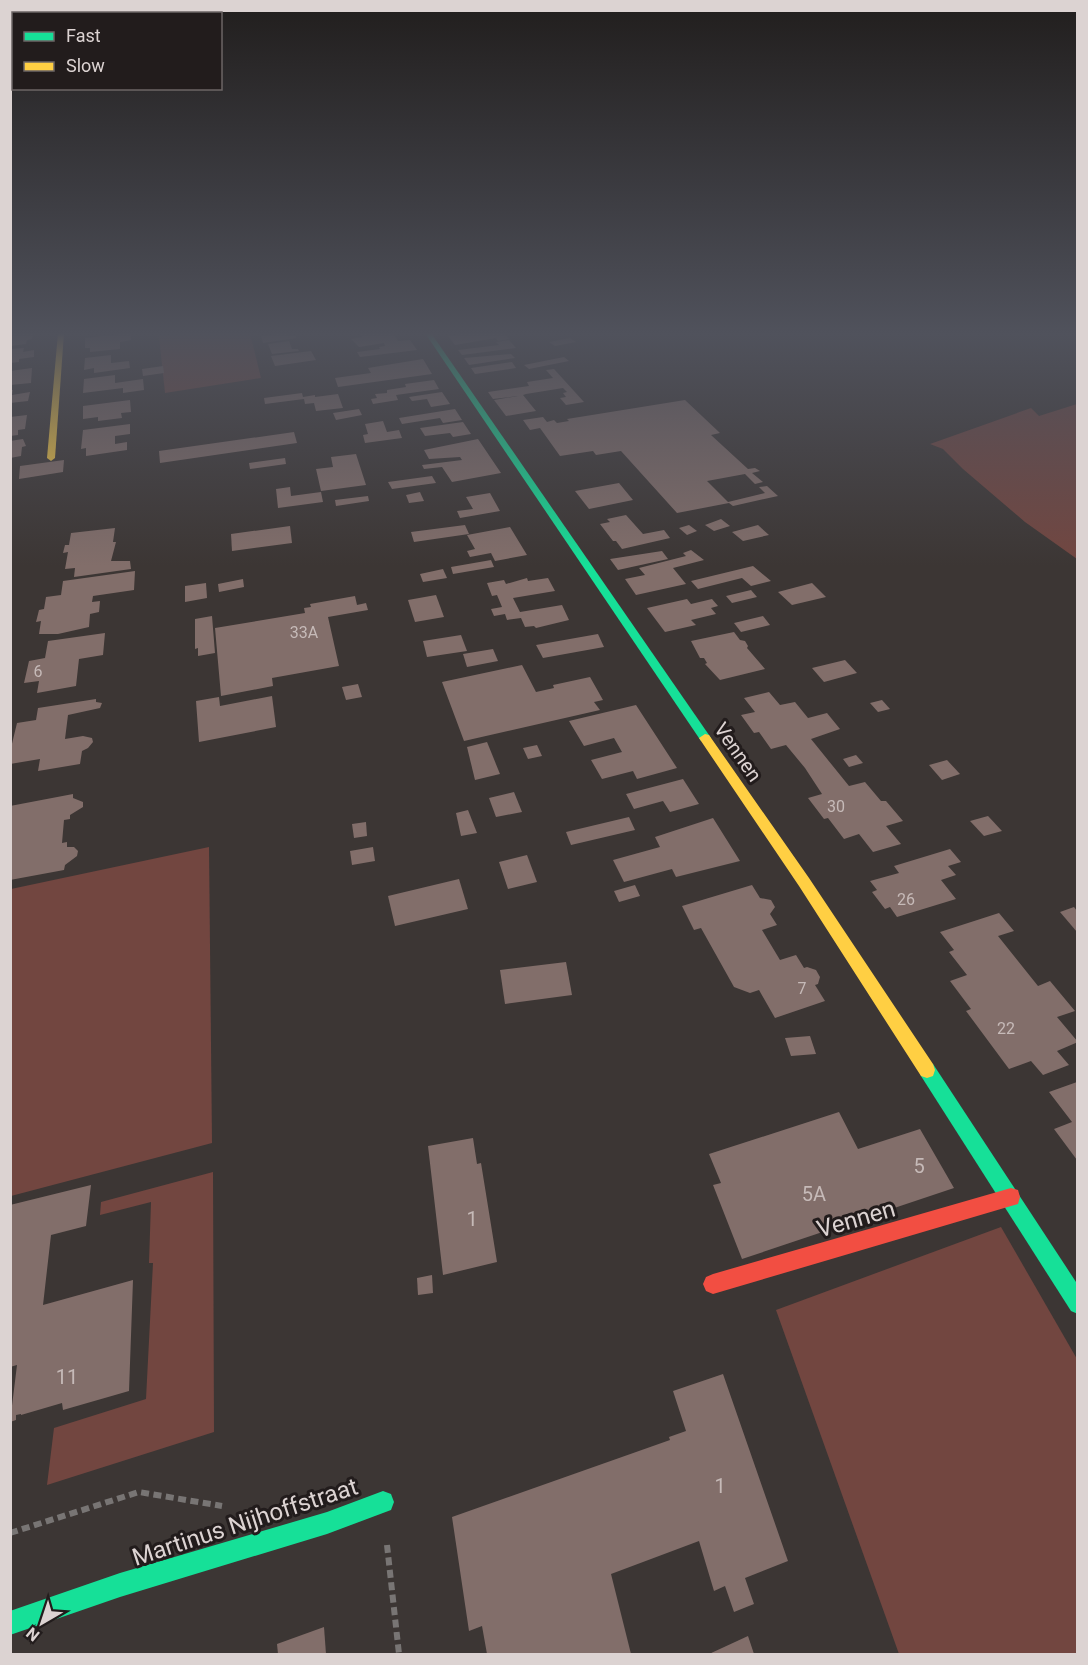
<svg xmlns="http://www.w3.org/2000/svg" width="1088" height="1665" font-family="Roboto,sans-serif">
	<rect width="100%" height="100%" fill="#3c3634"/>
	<!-- green -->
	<g fill="#724640">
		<polygon points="196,333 250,333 261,378 165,393 159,336"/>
		<polygon points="1077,404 1078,404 1077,559 1025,522 963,469 943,449 930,444 1031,408 1039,416"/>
		<polygon points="209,847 212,1143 11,1196 11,889"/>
		<polygon points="213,1172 214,1432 47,1485 54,1428 146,1399 153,1263 149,1263 151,1202 100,1215 101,1202"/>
		<polygon points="1001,1227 1077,1359 1077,1654 899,1654 776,1310"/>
	</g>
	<!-- building -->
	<g fill="#826e6a">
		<polygon points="12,333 33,333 32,339 27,340 26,344 10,346"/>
		<polygon points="131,333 131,340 120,342 120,349 90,352 90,348 85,348 85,338"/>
		<polygon points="286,333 287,336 295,335 297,338 263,343 261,336"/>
		<polygon points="360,333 393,333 398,341 410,340 417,350 360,357 357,352 380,349 379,347 385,346 384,343 359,347 351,339 362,337"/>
		<polygon points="470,333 504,333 509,339 498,341 496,338 455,345 448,336"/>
		<polygon points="570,338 576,342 555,346 549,342"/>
		<polygon points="509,340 516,348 462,355 458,350 499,345 496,342"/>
		<polygon points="289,341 292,349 298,349 299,351 272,354 268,344"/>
		<polygon points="24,348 23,352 34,350 34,357 19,359 19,362 10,363 10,349"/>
		<polygon points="311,351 316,360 275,366 271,356"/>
		<polygon points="511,354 515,358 469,365 464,358"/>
		<polygon points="111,355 111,363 129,361 130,368 94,373 94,368 84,370 85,358"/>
		<polygon points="564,357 569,361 529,369 524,365"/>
		<polygon points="423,359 432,374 338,387 335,378 371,373 368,368"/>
		<polygon points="512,362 516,368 475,374 471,368"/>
		<polygon points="163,366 164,373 143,376 142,369"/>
		<polygon points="32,368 31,383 10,385 10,371"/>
		<polygon points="554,369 584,402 566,405 560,398 566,397 563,393 567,392 563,388 526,394 523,395 536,411 506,416 494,400 518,396 493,399 488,392 529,386 527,382 553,378 546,370"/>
		<polygon points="115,375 115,383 143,379 144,390 123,393 123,388 83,393 84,379"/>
		<polygon points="434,380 439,389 396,395 398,400 373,404 371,399 377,398 375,394 387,393 387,390 406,387 405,384"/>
		<polygon points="10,390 13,390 12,395 30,392 28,401 10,403"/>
		<polygon points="442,392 450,404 431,407 427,399 412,401 409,397"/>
		<polygon points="302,393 303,397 315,395 315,397 338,394 343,408 316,411 314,403 305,404 304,399 265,404 264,398"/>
		<polygon points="130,400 131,412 121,413 122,418 98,421 98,417 83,419 83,406"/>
		<polygon points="685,400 720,433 711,435 748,469 755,468 760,471 752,473 763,482 755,484 745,474 707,481 728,502 765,493 759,487 767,486 778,496 733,506 729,503 677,513 621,451 596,455 593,451 560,456 540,428 530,430 523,420 543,417 547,422 554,420 557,423 569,421 567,419"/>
		<polygon points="359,409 362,415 336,420 333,413"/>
		<polygon points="455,409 462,420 443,423 440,418 402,424 399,418"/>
		<polygon points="27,415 25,429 18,430 18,435 10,436 10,417"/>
		<polygon points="383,421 387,432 399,430 402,438 365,443 363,435 368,434 365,424"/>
		<polygon points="463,422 471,434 453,437 450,433 425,436 420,428"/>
		<polygon points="130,424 130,434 115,436 115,444 127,442 127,450 86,456 86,448 81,449 83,430"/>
		<polygon points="294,432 297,443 160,463 159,451"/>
		<polygon points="23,439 26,446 22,447 21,456 10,458 10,441"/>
		<polygon points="478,439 501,473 452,482 442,467 424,469 422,465 462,460 460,457 429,459 424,450"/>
		<polygon points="356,454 366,485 321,491 316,469 333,467 331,457"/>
		<polygon points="285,458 286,464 250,469 249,463"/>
		<polygon points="64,460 63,472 19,479 20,466"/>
		<polygon points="432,476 436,483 392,489 388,482"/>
		<polygon points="619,483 633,500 589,509 575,491"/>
		<polygon points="290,487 291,496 321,492 323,502 278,508 276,489"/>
		<polygon points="420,492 424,501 409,503 406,495"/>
		<polygon points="490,493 500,511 460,518 457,511 473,509 466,497"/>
		<polygon points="368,496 369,501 336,506 335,500"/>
		<polygon points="626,515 643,534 664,530 670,538 622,549 616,541 613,541 600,524 610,522 607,519"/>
		<polygon points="721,519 730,526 714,531 705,525"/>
		<polygon points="465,525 469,534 414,542 411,532"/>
		<polygon points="689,525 697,531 687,535 679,528"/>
		<polygon points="758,525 769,535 743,541 732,532"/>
		<polygon points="290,526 292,543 232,551 231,534"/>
		<polygon points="510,527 527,555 495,561 491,553 470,557 467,551 475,549 467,535"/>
		<polygon points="115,528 113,542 116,542 111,561 130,561 131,569 74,577 75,568 65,569 68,552 63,553 65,545 69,545 71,533"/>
		<polygon points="691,550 704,560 673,568 686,584 636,595 625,579 645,575 639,568 686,556 683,553"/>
		<polygon points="662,551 668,559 618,570 610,559"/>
		<polygon points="491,560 494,567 453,574 451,567"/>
		<polygon points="753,566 771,581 751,586 742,578 698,589 691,581"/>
		<polygon points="443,569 447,578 423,582 420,574"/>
		<polygon points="135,571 134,590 93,596 92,602 100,601 99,612 90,614 89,627 58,634 39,634 41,621 36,622 39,610 44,609 46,597 61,595 63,581"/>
		<polygon points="527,578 528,581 548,578 555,591 513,598 520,612 562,605 569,620 536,628 534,626 525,627 521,618 507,620 505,614 494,616 491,609 502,607 497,595 492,596 487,583 504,580 506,584"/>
		<polygon points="243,579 244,587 219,592 218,584"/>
		<polygon points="206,583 207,598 185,602 185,586"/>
		<polygon points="812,583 826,597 792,605 778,592"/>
		<polygon points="751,590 757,597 732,603 726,596"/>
		<polygon points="436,595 444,617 415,622 408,600"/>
		<polygon points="355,596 357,605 366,603 368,610 328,617 339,666 272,678 273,686 221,696 215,628 305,613 304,608 311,607 310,604"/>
		<polygon points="687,599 691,604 712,599 718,606 711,608 716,614 691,620 696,625 665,632 647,608"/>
		<polygon points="212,616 215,653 198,656 198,648 195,649 195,619"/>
		<polygon points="763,616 770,625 741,632 734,623"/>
		<polygon points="734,632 740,640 745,641 748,646 747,648 765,669 720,680 705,664 707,663 704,658 700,658 691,641"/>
		<polygon points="105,633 103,655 79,659 76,686 37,693 39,681 24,683 29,661 45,658 48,641"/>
		<polygon points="598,634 604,647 543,658 536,645"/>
		<polygon points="461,635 467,651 427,657 423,641"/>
		<polygon points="493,649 498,661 467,667 463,654"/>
		<polygon points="845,660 857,673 824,682 812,668"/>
		<polygon points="522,665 536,692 554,688 553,685 590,677 603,700 594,702 600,710 464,741 442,682"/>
		<polygon points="358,684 362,697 346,700 342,687"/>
		<polygon points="769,692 780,705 795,702 808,718 827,713 840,729 811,739 849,786 865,782 881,801 886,801 903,821 886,826 901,844 873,852 859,834 844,839 828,818 824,819 808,798 822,794 805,768 786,745 771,749 759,732 754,733 741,715 755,712 744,698"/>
		<polygon points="272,696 276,727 199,742 196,701 219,697 220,706"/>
		<polygon points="96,699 96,702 102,703 100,708 68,715 65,739 83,736 92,738 93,742 88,748 82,751 80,764 38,771 40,759 10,764 10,752 17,723 36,720 38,708"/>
		<polygon points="882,700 890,709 878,712 870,703"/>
		<polygon points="636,705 677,768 637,779 633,771 602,779 591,760 622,752 614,738 584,746 569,721"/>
		<polygon points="487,742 500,774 475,780 467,747"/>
		<polygon points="537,745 542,756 528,759 523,748"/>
		<polygon points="856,755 863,763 849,767 843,759"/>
		<polygon points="947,760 960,774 942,780 929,765"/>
		<polygon points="683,779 699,804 670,812 663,801 634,809 626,794"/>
		<polygon points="514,792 522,812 496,817 489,798"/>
		<polygon points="73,794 73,798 83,802 83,807 70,815 70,819 64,820 62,843 67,842 67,847 74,847 78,851 77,856 65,865 64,870 10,880 10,806"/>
		<polygon points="468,810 477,833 461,836 456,813"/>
		<polygon points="988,816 1002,831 984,836 970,821"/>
		<polygon points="629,817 635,830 571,845 566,832"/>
		<polygon points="713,818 740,861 676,877 672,869 624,882 613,860 660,847 655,837"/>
		<polygon points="366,822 367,836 354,838 352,824"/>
		<polygon points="373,847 375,861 352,865 350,851"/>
		<polygon points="950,849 961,862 948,866 956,875 941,880 956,899 897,917 890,907 885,909 872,892 877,890 870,881 899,873 894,866"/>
		<polygon points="527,855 537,882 508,889 499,862"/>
		<polygon points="459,879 468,909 395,926 388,896"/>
		<polygon points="635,885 640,896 619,902 614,891"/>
		<polygon points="752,885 760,898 771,900 775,907 770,914 777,925 762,930 780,960 796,955 804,968 807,967 816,970 820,977 818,984 815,985 825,1001 775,1018 759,990 750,993 734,987 701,928 694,930 682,906"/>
		<polygon points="1074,907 1077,911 1077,932 1060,912"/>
		<polygon points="999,913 1014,931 998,936 1038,986 1050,981 1075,1011 1057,1017 1078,1042 1057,1051 1069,1065 1043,1075 1031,1061 1009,1069 966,1011 971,1009 950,981 967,975 949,952 954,950 940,932"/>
		<polygon points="566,962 572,995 505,1004 500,970"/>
		<polygon points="810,1036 816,1054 791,1056 785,1038"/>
		<polygon points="1077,1082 1077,1160 1054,1129 1072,1122 1049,1092"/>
		<polygon points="839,1112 858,1149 920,1129 954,1188 742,1259 713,1185 721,1183 709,1154"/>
		<polygon points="473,1138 477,1164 481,1163 497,1262 443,1275 428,1146"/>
		<polygon points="91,1185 86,1226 51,1235 43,1305 133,1280 129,1391 63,1410 62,1403 21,1415 21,1414 16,1415 16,1420 10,1422 17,1365 10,1367 10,1205"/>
		<polygon points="432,1275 433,1293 418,1295 417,1278"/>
		<polygon points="723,1374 788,1561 745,1578 754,1604 734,1612 725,1586 714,1591 699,1541 611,1574 631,1654 487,1654 482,1626 469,1631 452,1517 670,1440 669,1437 686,1431 673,1391"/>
		<polygon points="324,1627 326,1654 278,1654 277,1644"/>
		<polygon points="748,1636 754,1654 709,1654"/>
	</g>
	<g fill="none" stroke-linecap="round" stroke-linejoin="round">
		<!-- path -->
		<g stroke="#787574" stroke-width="6" stroke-dasharray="8 4.5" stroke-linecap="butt">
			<polyline points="10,1533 139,1492 222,1506"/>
			<polyline points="387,1545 399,1654"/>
		</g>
		<!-- fast -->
		<g fill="#16e098" fill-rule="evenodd">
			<polygon points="425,333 431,333 709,735 711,738 709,741 701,741"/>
			<polygon points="927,1062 933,1064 1078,1285 1078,1314 1071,1311 921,1076 919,1070 921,1064"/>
			<polygon points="383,1491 391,1494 394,1502 391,1510 327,1534 120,1597 10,1635 10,1611 120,1573 327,1512"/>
		</g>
		<!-- slow -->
		<g fill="#ffcf43" fill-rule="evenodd">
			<polygon points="58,333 64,333 55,458 51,461 47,458"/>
			<polygon points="705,734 709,735 809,878 933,1064 935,1070 933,1076 927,1078 921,1076 799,886 701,741 699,738"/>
		</g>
		<!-- jam -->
		<polygon fill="#f24e42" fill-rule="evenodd" points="1011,1188 1018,1190 1020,1197 1018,1204 1011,1206 713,1294 706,1291 703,1284 706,1277 713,1274"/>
	</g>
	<!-- sky -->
	<linearGradient id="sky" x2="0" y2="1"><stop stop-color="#211e1d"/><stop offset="0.59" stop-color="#50525c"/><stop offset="1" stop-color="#50525c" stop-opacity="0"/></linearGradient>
	<rect width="1088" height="566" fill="url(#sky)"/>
	<g text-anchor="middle" stroke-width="6" stroke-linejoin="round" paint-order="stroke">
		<!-- number labels -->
		<g font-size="16" fill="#c6bab8">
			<text x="304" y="638">33A</text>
			<text x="38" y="677">6</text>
			<text x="836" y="812">30</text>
			<text x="906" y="905">26</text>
			<text x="802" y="994">7</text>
			<text x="1006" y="1034">22</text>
		</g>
		<!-- street labels -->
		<g font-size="20" fill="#dcd3d2" stroke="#221c1c">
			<text transform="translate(738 752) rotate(55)" y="7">Vennen</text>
		</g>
		<!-- near-number labels -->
		<g font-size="20" fill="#c6bab8">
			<text x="919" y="1173">5</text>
			<text x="814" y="1201">5A</text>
			<text x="472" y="1226">1</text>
			<text x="67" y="1384">11</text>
			<text x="720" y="1493">1</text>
		</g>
		<!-- near-street labels -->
		<g font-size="24" fill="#dcd3d2" stroke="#221c1c">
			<text transform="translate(856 1219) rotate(-16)" y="8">Vennen</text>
			<text transform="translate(245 1522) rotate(-18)" y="8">Martinus Nijhoffstraat</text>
		</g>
	</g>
	<!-- border -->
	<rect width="1088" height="1665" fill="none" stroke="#dcd3d2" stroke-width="24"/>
	<!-- legend -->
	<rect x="12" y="12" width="210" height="78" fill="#221c1c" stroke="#6c6565" stroke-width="1.5"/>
	<rect x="24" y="32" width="30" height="9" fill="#16e098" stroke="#6c6565" stroke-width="1.5"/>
	<text x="66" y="42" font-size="18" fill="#dcd3d2">Fast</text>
	<rect x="24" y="62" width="30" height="9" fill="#ffcf43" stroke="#6c6565" stroke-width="1.5"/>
	<text x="66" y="72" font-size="18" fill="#dcd3d2">Slow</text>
	<!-- north arrow -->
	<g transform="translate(42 1623) rotate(219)" stroke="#221c1c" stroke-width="4.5" paint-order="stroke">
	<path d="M0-4.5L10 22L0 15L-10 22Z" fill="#dcd3d2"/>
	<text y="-9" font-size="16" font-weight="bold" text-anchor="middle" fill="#dcd3d2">N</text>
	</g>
</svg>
